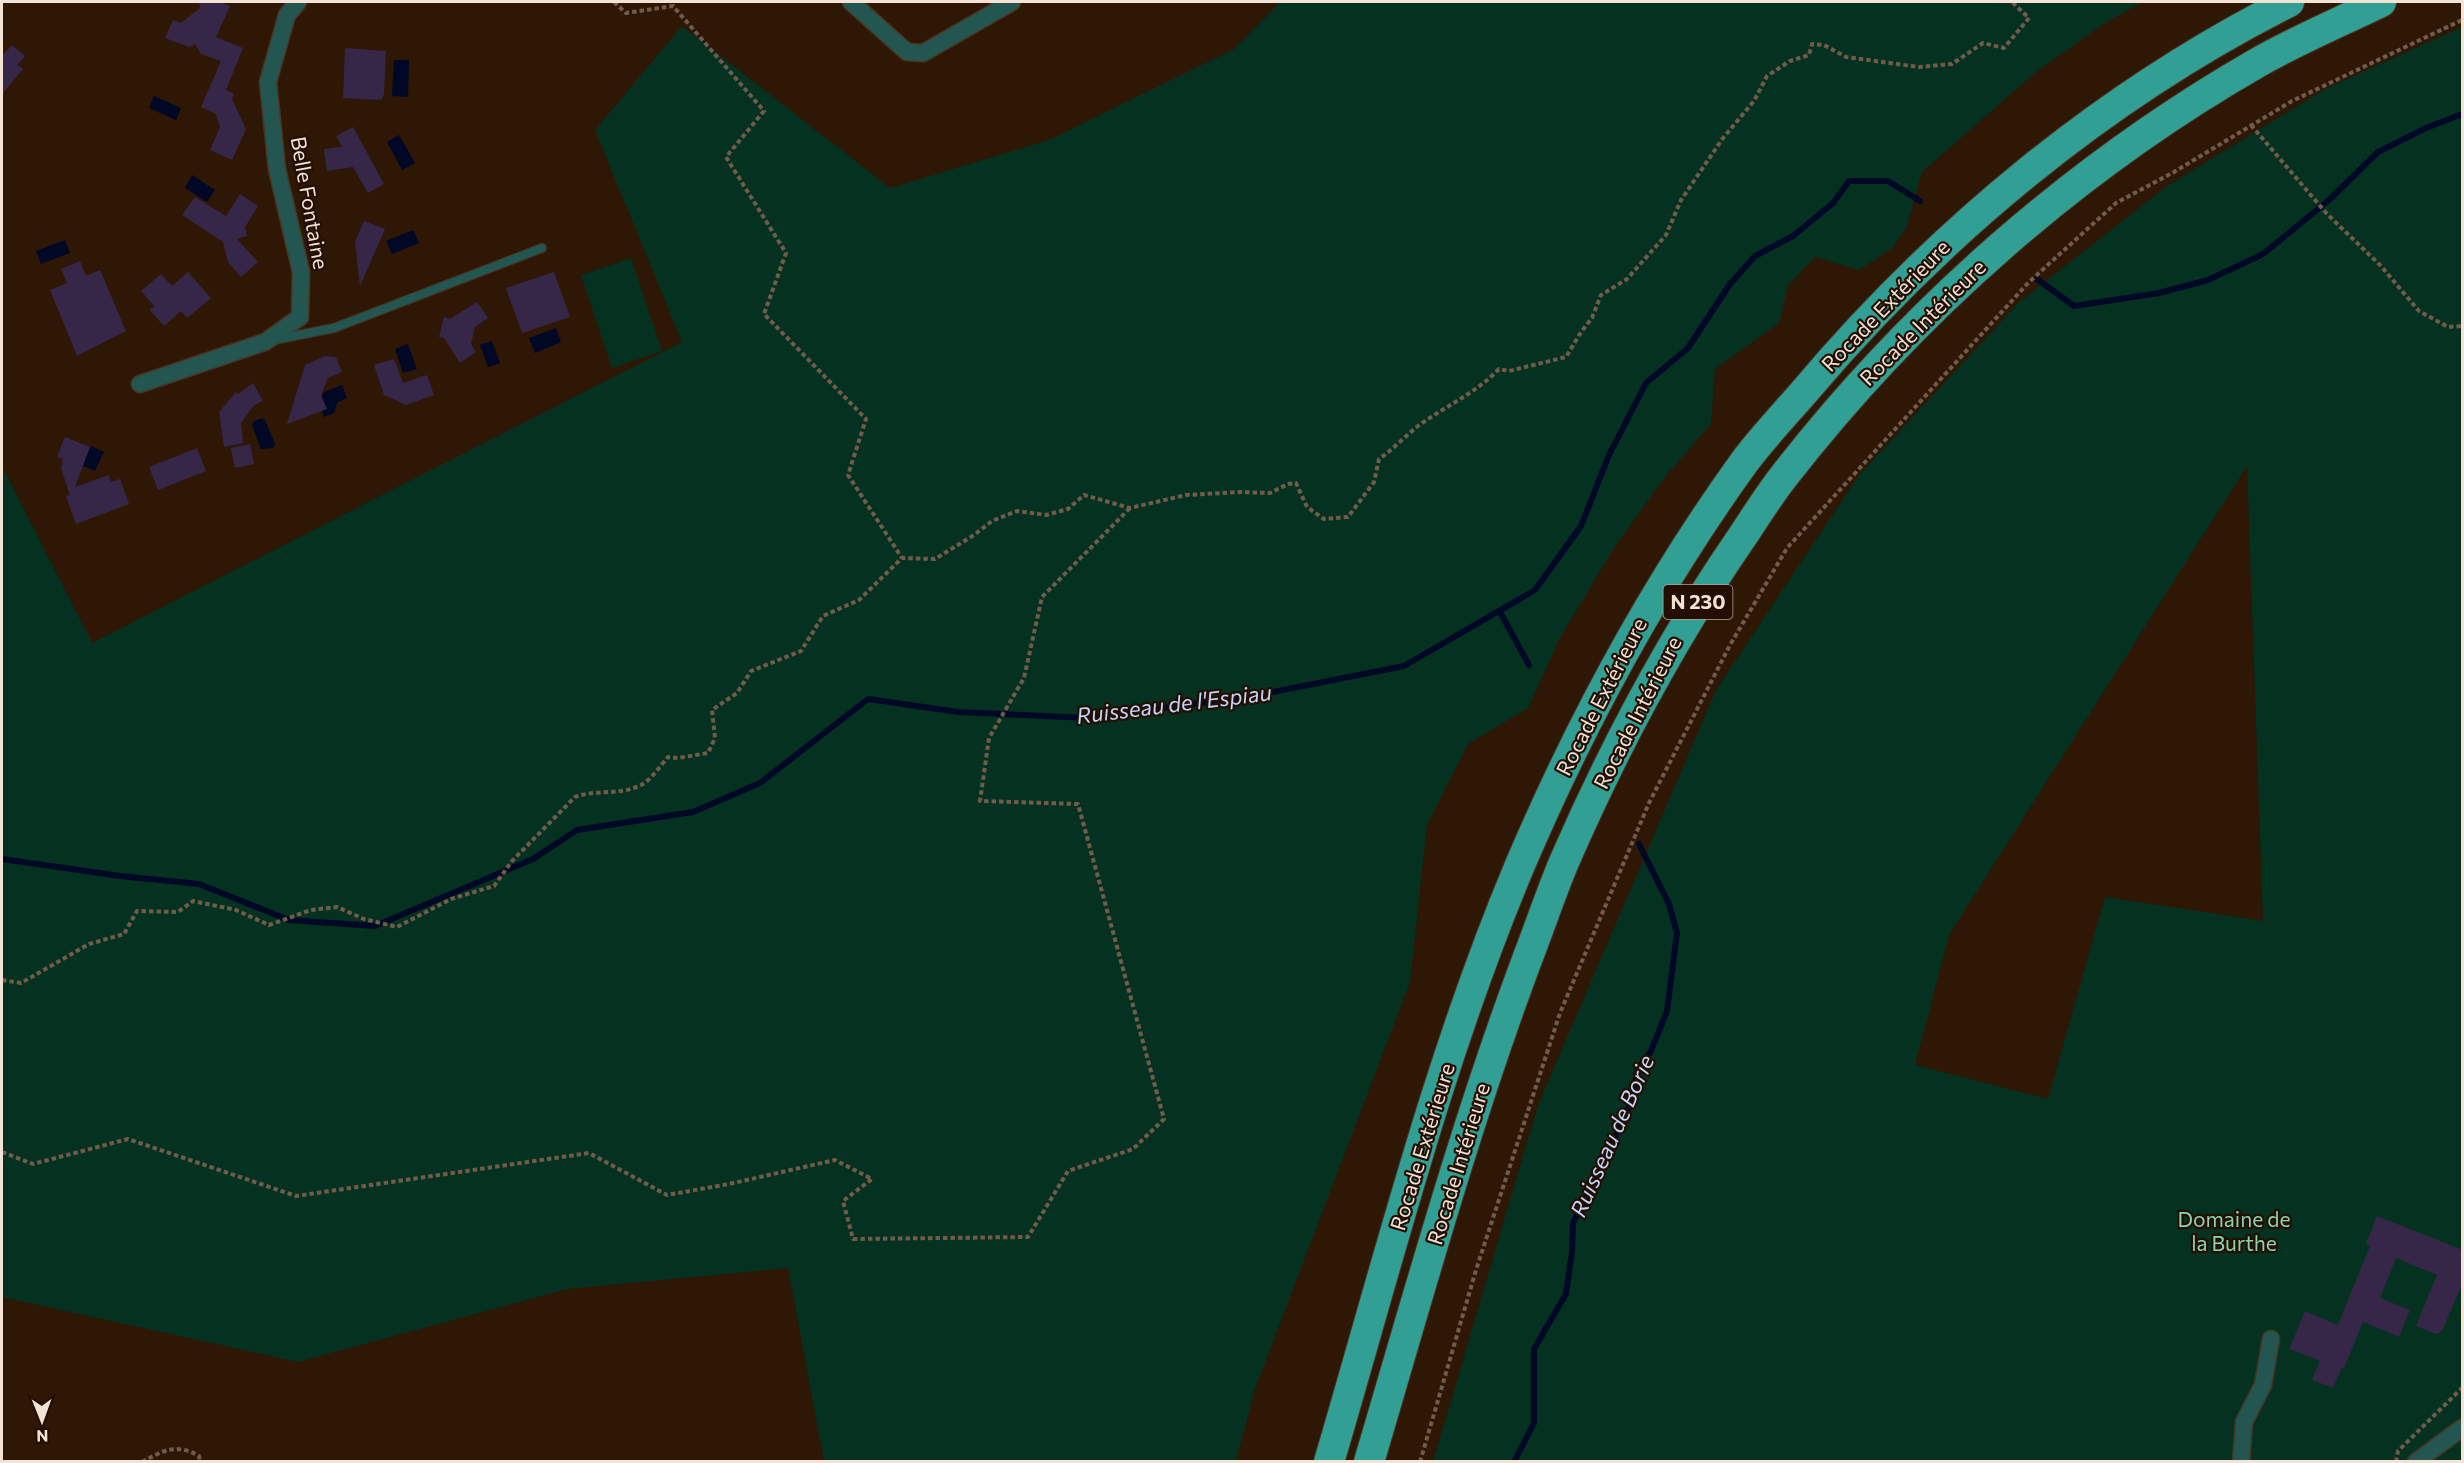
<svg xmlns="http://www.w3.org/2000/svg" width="2464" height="1463" font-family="Commissioner,sans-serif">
	<rect width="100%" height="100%" fill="#2e1705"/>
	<!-- green -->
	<g fill="#053120" fill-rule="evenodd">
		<polygon points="1280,2 2143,2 2105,23 2037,71 1922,172 1906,229 1890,250 1859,270 1815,257 1788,286 1779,323 1715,369 1711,424 1664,478 1612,551 1560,638 1528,708 1468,744 1427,825 1410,982 1255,1389 1236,1461 824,1461 788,1268 567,1289 298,1362 2,1297 2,466 92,643 682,342 595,130 682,26 890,188 1049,140 1234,49"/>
		<path d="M2462,27V1461L1433,1462L1538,1105L1716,690L1859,475L2018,303L2167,186L2325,89ZM2247,466L2263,921L2105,897L2048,1099L1915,1065L1949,935Z"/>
		<polygon points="631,258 662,351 612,368 581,275"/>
	</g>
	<!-- water -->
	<g fill="#010825">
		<polygon points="394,60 409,60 408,97 392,96"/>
		<polygon points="154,96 181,108 176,120 149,108"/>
		<polygon points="399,135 415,163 402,170 387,142"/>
		<polygon points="192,175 215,190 207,202 185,188"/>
		<polygon points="413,230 419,243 392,254 386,241"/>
		<polygon points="65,240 70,253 41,264 36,251"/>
		<polygon points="556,328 561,342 535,353 529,338"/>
		<polygon points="492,341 500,363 488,367 480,345"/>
		<polygon points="408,344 417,369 403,373 395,349"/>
		<polygon points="342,385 347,398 337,403 334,413 324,417 319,403 324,392"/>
		<polygon points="262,418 265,420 275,444 273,448 261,449 252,425 254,421"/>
		<polygon points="91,446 104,452 95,471 81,465"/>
	</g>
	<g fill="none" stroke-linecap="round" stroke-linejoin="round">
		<!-- stream -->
		<g stroke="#010825" stroke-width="6">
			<polyline points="2037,279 2074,306 2159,293 2208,280 2263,254 2329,200 2378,152 2426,128 2462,114"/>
			<polyline points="1500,612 1529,665"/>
			<polyline points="2,859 120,876 199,884 289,920 375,926 533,859 577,830 693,812 760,783 868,699 958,712 1089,718 1252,696 1404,666 1535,590 1581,526 1609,455 1646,383 1688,348 1730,284 1755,256 1793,236 1833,203 1849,181 1888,181 1920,201"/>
			<polyline points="1514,1462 1534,1423 1534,1349 1566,1294 1572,1252 1573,1223 1611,1146 1632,1100 1637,1071 1651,1051 1667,1011 1677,933 1669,904 1639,844"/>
		</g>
	</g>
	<!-- building -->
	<g fill="#362749">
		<polygon points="199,2 220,2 230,6 216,37 243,48 226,90 234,94 232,99 246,129 232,160 210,150 220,127 216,114 201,107 221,61 201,54 195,44 189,47 165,38 173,20 181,23 200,8"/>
		<polygon points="12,45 25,56 17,65 23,69 2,94 2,51 4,54"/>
		<polygon points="345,48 386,51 384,94 381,100 343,98"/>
		<polygon points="353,127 384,184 368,193 353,167 327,171 324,149 342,147 336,136"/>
		<polygon points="240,194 258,206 245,227 247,236 237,239 258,262 241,277 228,262 223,242 182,215 195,197 226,216"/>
		<polygon points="364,221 385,229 360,286 355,242"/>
		<polygon points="80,261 86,276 100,270 126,331 77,356 50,290 67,283 61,269"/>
		<polygon points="188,272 211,298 187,318 181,311 164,326 149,309 155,307 141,291 161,274 172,286"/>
		<polygon points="554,272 570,317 522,333 506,288"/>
		<polygon points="477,302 488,318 475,327 471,344 476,352 460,363 444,338 439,337 444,317 450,319"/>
		<polygon points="325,356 336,357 342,372 328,378 321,395 327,409 287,424 305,365"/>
		<polygon points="394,359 403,383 427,375 434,395 406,405 384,395 374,365"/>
		<polygon points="253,383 263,401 254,405 241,423 243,443 224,447 219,412 236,392 238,394"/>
		<polygon points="65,437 90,447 75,487 109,475 111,482 120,479 129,504 76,524 66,496 70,495 61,468 63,459 57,457"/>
		<polygon points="250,444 254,464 235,468 231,448"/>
		<polygon points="197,448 206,471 158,490 149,467"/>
		<polygon points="2377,1216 2463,1250 2463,1282 2442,1331 2436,1334 2416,1326 2437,1275 2396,1258 2380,1298 2410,1310 2399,1337 2363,1322 2344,1368 2342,1367 2333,1388 2312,1380 2320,1361 2289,1349 2305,1311 2338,1325 2370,1246 2366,1244"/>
	</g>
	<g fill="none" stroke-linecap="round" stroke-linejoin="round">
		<!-- lane casing -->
		<g stroke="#4a3422" stroke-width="10">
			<polyline id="lane" points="274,340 334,328 542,248"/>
		</g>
		<!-- street casing -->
		<g stroke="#4a3422" stroke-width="19">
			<g id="street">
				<polyline points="851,2 907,52 923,53 1012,2"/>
				<polyline points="140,384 265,342 300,317 301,272 277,169 268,82 287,15 298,2"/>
				<polyline points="2241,1462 2244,1422 2263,1385 2271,1339"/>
				<polyline points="2416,1462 2462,1428"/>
			</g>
		</g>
		<!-- highway casing -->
		<g stroke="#4a3422" stroke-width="32">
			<g id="highway">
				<path d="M1329,1462C1388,1262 1439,1057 1520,865C1581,722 1654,587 1745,461C1763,437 1784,415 1804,392C1938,233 2103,96 2289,2"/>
				<path d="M1369,1462C1419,1293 1466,1122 1528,957C1540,926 1551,893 1564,862C1614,747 1671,640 1742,537C1756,516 1769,495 1784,476C1912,311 2076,167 2257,63C2297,40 2340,22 2381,2"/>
			</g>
		</g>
		<!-- path -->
		<g stroke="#715c4c" stroke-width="4" stroke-dasharray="4.5 3" stroke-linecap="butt">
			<polyline points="614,2 626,13 673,6 764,111 726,157 786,253 764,314 866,419 848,475 902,558"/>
			<polyline points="2251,125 2327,214 2380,265 2419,311 2448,327 2462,326"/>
			<path d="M2,980L21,983L89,944L124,934L137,911L178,912L193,901L236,910L269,925L311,910L337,907L364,919L397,927L451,899L494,886L512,861L575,797C596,789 620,796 641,785C651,780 660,766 668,757L678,758L708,753L715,738L712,710L737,693L751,671L801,651L823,616L859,600L902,558L935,559L974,535L992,521L1017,511L1046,515L1068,509L1084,495L1130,508L1186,495L1240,492L1270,493L1288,484L1296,483L1307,507L1324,519L1348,517L1374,482L1379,459C1395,448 1407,434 1422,423C1448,405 1477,392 1499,369L1509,371L1566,357L1581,332L1592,318L1601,295L1627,279L1666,235L1681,200L1723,138L1754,101L1767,76L1790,61L1809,55L1812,44L1824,45L1846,57L1919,67L1952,64L1983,43L2004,48L2029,18L2012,2"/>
			<polyline points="2,1152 33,1164 128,1139 296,1196 589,1153 667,1195 729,1184 835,1160 872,1179 843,1201 853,1239 1028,1237 1068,1171 1133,1149 1164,1119 1078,804 980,801 989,738 1024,678 1042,597 1130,508"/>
			<path d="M142,1462C164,1450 176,1443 199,1456L200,1462"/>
			<polyline points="1420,1462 1476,1270 1560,1013 1649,803 1730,645 1787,548 2029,282 2116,203 2174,172 2292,101 2462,20"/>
			<polyline points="2396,1462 2398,1451 2462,1388"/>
		</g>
		<!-- lane -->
		<use href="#lane" stroke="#235650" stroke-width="8"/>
		<!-- street -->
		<use href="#street" stroke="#235650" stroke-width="16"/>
		<!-- highway -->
		<use href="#highway" stroke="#329f94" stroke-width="30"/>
	</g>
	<g text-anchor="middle" stroke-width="4.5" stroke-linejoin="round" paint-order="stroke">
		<!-- shield labels -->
		<rect fill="#230e00" stroke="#b5a396" stroke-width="1.5" x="1663.5" y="585" width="69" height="34" rx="4.5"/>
		<g font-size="20" font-weight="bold" fill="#f3e3d7">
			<text x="1698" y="609">N 230</text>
		</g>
		<!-- street labels -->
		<g font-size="21" fill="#f3e3d7" stroke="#230e00">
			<text transform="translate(309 203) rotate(80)" y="7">Belle Fontaine</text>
			<text transform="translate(1886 306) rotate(-46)" y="7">Rocade Extérieure</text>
			<text transform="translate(1923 323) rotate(-45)" y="7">Rocade Intérieure</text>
			<text transform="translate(1602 697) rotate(-63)" y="7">Rocade Extérieure</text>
			<text transform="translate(1638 713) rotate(-63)" y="7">Rocade Intérieure</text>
			<text transform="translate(1423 1147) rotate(-73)" y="7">Rocade Extérieure</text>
			<text transform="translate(1459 1164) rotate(-73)" y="7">Rocade Intérieure</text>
		</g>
		<!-- park labels -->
		<g font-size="21" fill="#88d5b1" stroke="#230e00">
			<text x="2234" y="1227">Domaine de<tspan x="2234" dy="24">la Burthe</tspan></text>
		</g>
		<!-- water labels -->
		<g font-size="22" font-style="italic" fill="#c2d6fb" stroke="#230e00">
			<text transform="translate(1174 704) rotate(-7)" y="8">Ruisseau de l'Espiau</text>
			<text transform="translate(1612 1136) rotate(-66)" y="8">Ruisseau de Borie</text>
		</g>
	</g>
	<!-- border -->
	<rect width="2464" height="1463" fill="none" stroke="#f3e3d7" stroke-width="6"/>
	<!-- north arrow -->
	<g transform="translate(42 1421) rotate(179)" stroke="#230e00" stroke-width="4.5" paint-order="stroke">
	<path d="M0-4.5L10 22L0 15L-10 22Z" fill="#f3e3d7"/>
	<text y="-9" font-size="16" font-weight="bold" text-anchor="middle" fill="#f3e3d7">N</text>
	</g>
</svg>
